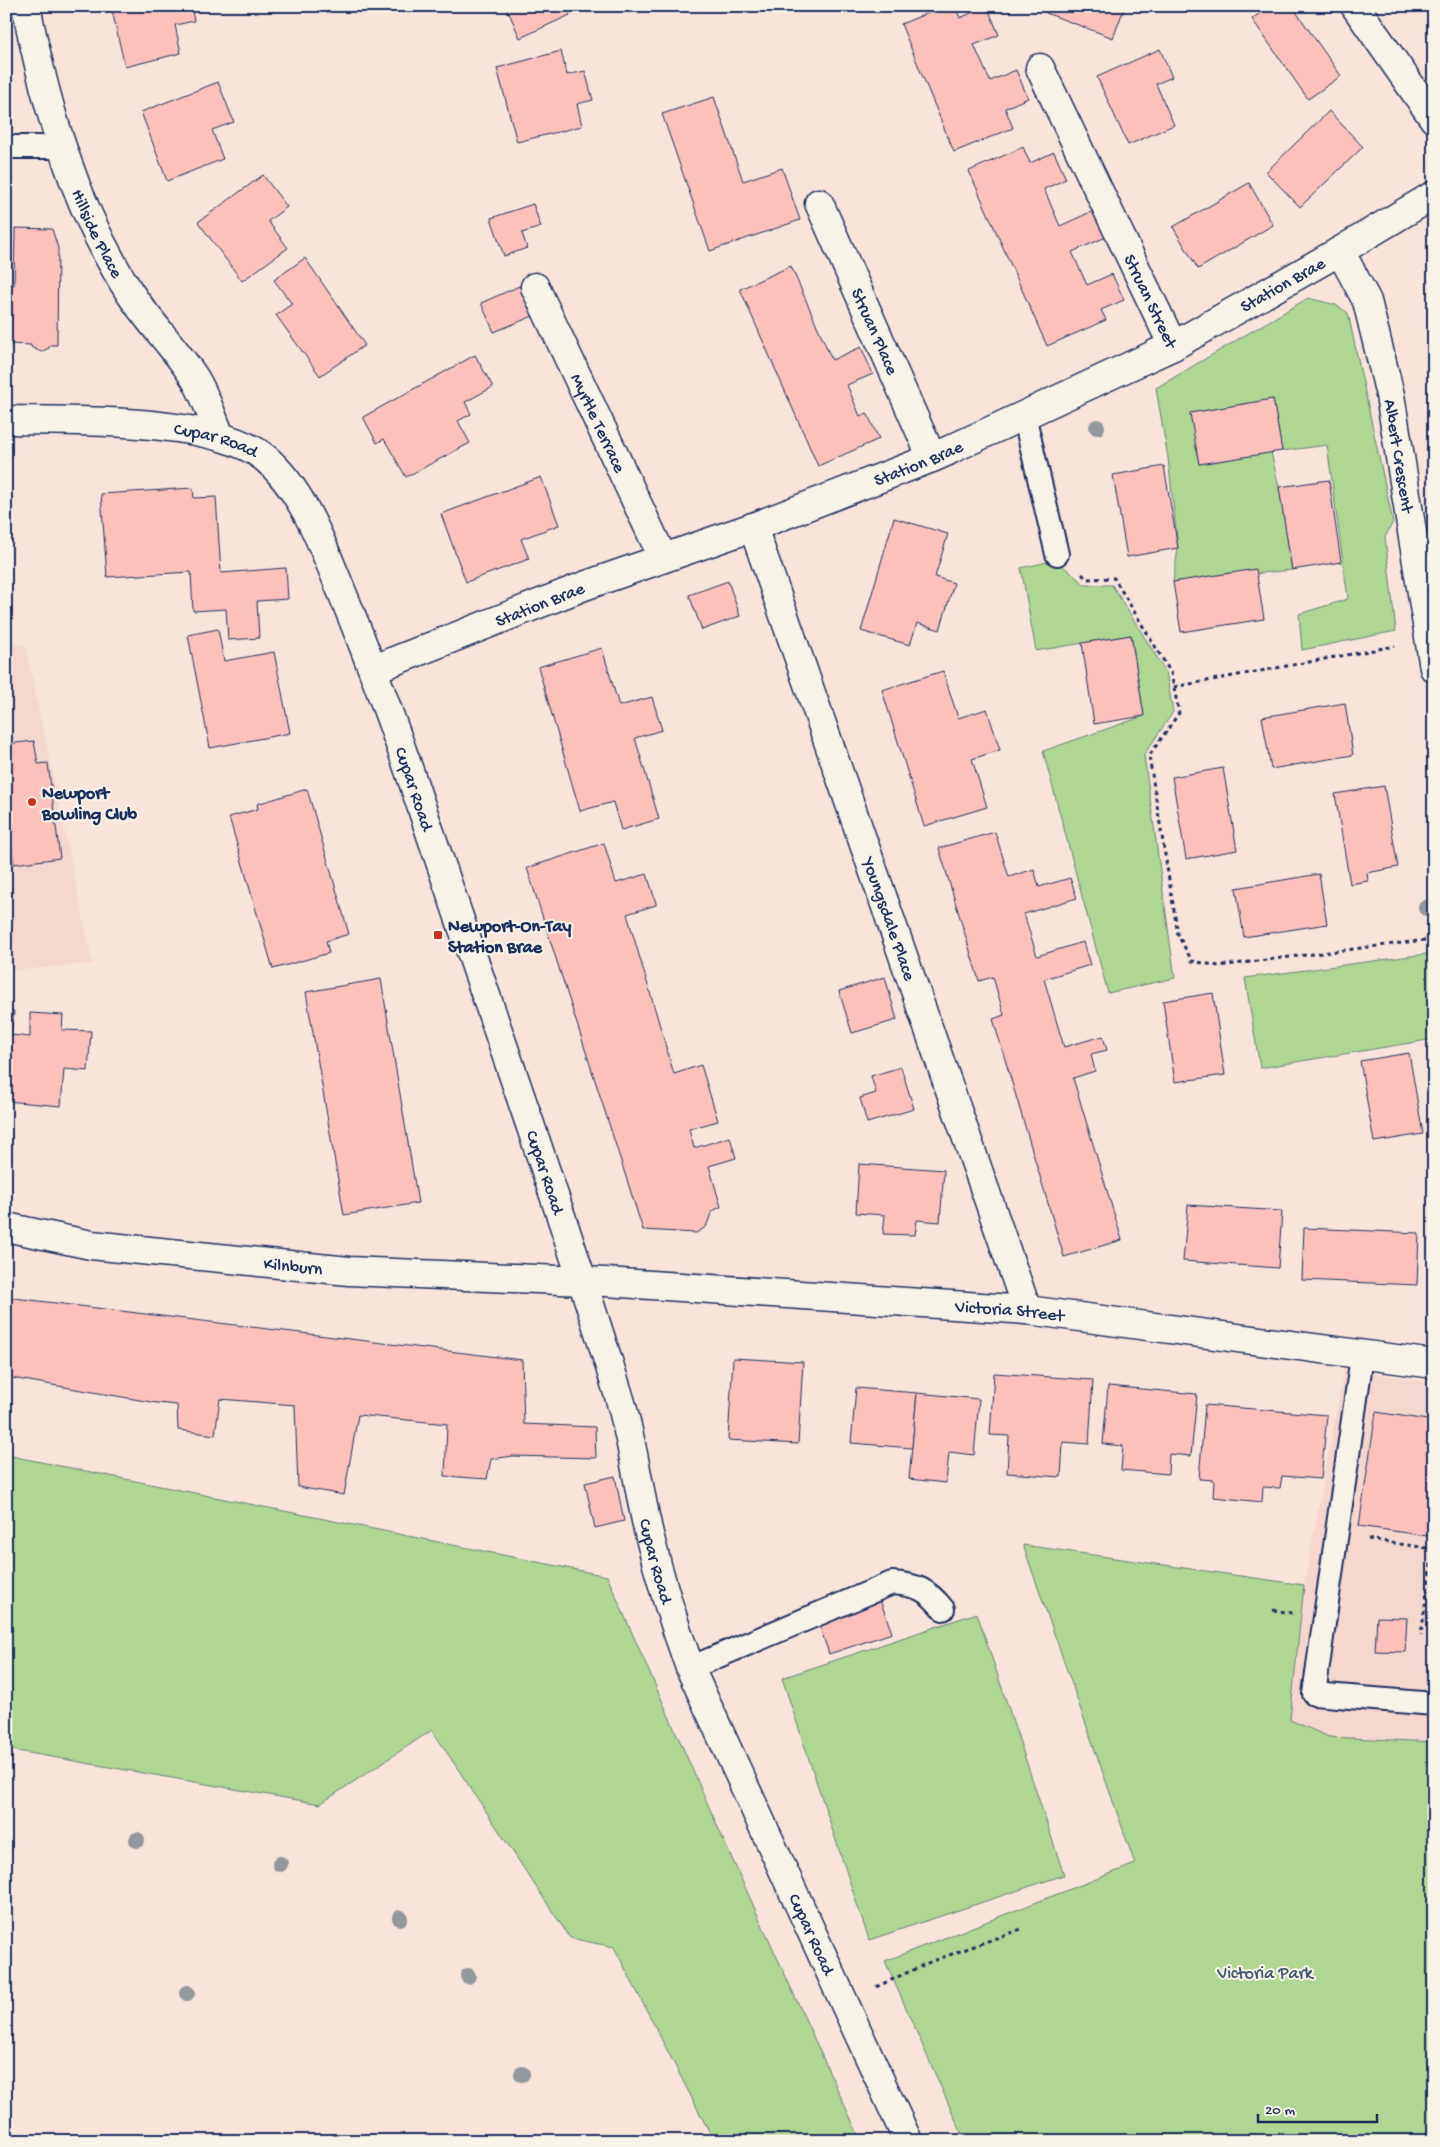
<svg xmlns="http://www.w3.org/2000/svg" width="1440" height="2147" font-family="'Gochi Hand',sans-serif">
	<rect width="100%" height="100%" fill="#f9e4db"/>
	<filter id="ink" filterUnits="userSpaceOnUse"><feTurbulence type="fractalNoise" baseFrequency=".02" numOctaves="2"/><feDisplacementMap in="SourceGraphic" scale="10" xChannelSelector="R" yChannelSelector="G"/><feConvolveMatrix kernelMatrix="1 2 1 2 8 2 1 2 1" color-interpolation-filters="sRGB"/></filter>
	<g filter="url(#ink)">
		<!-- built -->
		<g fill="#f6d7d0">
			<polygon points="25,644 93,964 6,971 6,645"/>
			<polygon points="1344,1369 1434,1383 1434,1791 1285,1767 1304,1585"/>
		</g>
		<!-- green -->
		<g fill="#afd692" stroke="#658278">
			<polygon points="1308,298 1336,305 1348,313 1393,522 1385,537 1396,631 1302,650 1299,614 1348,599 1327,445 1282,451 1273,399 1191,413 1199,464 1271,452 1279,487 1292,570 1173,582 1178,548 1168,458 1156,388"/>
			<polygon points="1056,560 1085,585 1112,585 1166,672 1173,712 1144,755 1175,978 1108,993 1043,751 1144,716 1131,635 1036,651 1021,568"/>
			<polygon points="1434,953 1434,1039 1260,1068 1245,978"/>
			<polygon points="6,1455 607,1576 728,1850 861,2141 714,2141 614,1947 570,1938 432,1730 320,1804 6,1749"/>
			<polygon points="1023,1545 1304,1585 1290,1720 1329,1737 1434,1742 1434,2141 965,2141 885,1961 1135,1864"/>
			<polygon points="977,1613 1064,1875 869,1940 782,1678"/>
		</g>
		<!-- building -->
		<g fill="#fdc1bc" stroke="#1b2f5e">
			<polygon points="111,6 191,6 194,21 175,25 181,53 125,67"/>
			<polygon points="506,6 566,6 570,15 520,38"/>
			<polygon points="945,6 955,6 960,18 987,6 999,35 974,45 990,81 1016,70 1028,98 1005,108 1013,128 954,152 901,24"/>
			<polygon points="1049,6 1125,6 1113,38 1046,13"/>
			<polygon points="1270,6 1292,6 1341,76 1308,99 1252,19"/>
			<polygon points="1425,6 1434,6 1434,27"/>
			<polygon points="1160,49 1172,77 1156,84 1174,125 1128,145 1097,77"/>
			<polygon points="561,51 567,75 585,71 593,100 577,104 582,126 517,142 497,68"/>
			<polygon points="218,82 234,122 212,130 223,159 167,181 141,112"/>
			<polygon points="714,97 743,181 782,168 800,220 710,251 662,114"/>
			<polygon points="1329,111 1363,147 1300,207 1266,172"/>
			<polygon points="1023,147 1030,163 1054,152 1066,179 1044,189 1060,226 1095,210 1106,237 1072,252 1087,285 1112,274 1124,300 1101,310 1106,320 1047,346 969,171"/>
			<polygon points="263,175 287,207 268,221 288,248 242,281 198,222"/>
			<polygon points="1249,183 1273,225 1198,269 1173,227"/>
			<polygon points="533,204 541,227 522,233 527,248 504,256 491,218"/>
			<polygon points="15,228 52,229 58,248 57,345 50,345 49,348 41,352 31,347 31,345 10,344 10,348 6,349 6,285 14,285"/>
			<polygon points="305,258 365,345 320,376 276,315 292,304 274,280"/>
			<polygon points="791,266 832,360 861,347 873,374 847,385 860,416 867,413 879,439 818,466 740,289"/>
			<polygon points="524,284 538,314 494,332 481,303"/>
			<polygon points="475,355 493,387 465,402 471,414 458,421 470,443 406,477 384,439 377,443 363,417"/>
			<polygon points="1273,399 1282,451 1199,464 1190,413"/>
			<polygon points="1164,466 1178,548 1127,557 1113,475"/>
			<polygon points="541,477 559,525 521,539 529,559 466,582 441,514"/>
			<polygon points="1329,480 1341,562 1292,570 1279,487"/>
			<polygon points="193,488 194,498 216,497 221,573 286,568 288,599 257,601 259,638 228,640 226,609 193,611 191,572 107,577 101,494"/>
			<polygon points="894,518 948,534 935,577 954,583 940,630 917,623 910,645 861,631"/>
			<polygon points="1256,569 1264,619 1181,632 1173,582"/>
			<polygon points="728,581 740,616 702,630 689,595"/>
			<polygon points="218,629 224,661 274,652 290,733 210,748 188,635"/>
			<polygon points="1131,635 1144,716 1094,724 1082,643"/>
			<polygon points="602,648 619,706 652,697 662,730 635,738 659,819 621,830 613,802 580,811 538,667"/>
			<polygon points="943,671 958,718 987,709 1000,750 972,759 987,807 924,826 882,690"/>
			<polygon points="1345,703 1353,755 1271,769 1262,717"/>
			<polygon points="34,741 38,764 48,763 60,858 14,864 10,832 14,831 6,774 6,744"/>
			<polygon points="1223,768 1237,850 1186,859 1172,777"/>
			<polygon points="1384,786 1398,867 1367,873 1368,881 1350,884 1335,794"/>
			<polygon points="307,789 349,934 326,941 329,953 273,969 229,817 258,809 257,804"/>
			<polygon points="995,832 1009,877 1034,869 1039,887 1070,878 1077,898 1024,914 1037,956 1083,942 1090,965 1044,979 1064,1047 1103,1036 1107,1050 1091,1054 1095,1071 1073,1078 1122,1240 1064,1257 993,1019 1004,1015 993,977 979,981 939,848"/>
			<polygon points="604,843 616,883 647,874 656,903 656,905 627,914 674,1074 701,1065 718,1121 689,1129 694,1148 730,1137 736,1158 709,1166 721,1207 712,1211 706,1227 696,1233 643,1230 527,868"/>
			<polygon points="1319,874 1327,924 1244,937 1236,888"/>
			<polygon points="885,977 897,1020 852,1033 839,991"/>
			<polygon points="381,979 418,1203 344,1215 306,992"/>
			<polygon points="1213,993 1225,1075 1175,1082 1163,1001"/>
			<polygon points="6,1010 14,1011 11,1035 30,1037 30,1013 63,1015 62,1030 91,1031 88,1071 64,1069 61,1106 6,1101"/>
			<polygon points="1409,1053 1423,1134 1374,1142 1360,1061"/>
			<polygon points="901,1067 914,1109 867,1123 860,1098 876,1093 871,1076"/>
			<polygon points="859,1164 944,1170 940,1222 917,1220 915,1235 883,1234 885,1215 856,1213"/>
			<polygon points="1188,1205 1282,1211 1278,1268 1183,1261"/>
			<polygon points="1304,1228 1419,1233 1417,1285 1302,1280"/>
			<polygon points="6,1297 522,1360 524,1424 595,1427 596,1458 513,1456 491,1459 487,1479 445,1476 447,1424 358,1415 344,1495 298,1487 295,1405 220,1399 215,1435 178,1430 177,1405 157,1403 6,1377"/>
			<polygon points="733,1358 803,1362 798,1444 728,1440"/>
			<polygon points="994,1373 1093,1380 1089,1444 1063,1442 1061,1477 1007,1473 1009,1436 990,1435"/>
			<polygon points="1108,1386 1197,1394 1191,1456 1169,1454 1168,1474 1121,1470 1123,1446 1103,1444"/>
			<polygon points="856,1388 917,1393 912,1448 851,1443"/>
			<polygon points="917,1393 979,1399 974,1455 949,1452 946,1483 909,1479"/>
			<polygon points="1205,1405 1327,1415 1321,1479 1282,1476 1280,1488 1263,1487 1262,1502 1213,1497 1214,1480 1199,1479"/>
			<polygon points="1376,1412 1434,1421 1434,1537 1359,1526"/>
			<polygon points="615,1476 624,1521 595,1528 585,1483"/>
			<polygon points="880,1600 892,1633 829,1654 818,1621"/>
			<polygon points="1434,1610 1434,1641 1429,1640"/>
			<polygon points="1377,1617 1407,1618 1405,1652 1375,1651"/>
		</g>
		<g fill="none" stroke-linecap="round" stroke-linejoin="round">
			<!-- lane casing -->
			<g stroke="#1b2f5e" stroke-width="26">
				<g id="lane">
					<polyline points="6,147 62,147"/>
					<polyline points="1024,415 1057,554"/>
					<polyline points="1362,1356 1314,1694 1434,1704"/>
					<path d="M690,1668L892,1583C917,1585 927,1589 943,1609"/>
				</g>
			</g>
			<!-- street casing -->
			<g stroke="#1b2f5e" stroke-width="31">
				<g id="street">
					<path id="s1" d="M26,6C46,106 74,206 130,293C149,322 175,348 194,377C205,394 212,417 220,436"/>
					<polyline points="1355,6 1434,119"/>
					<path id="s2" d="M1040,68L1173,346L1157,353"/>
					<path id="s3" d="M819,203L932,458L948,451"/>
					<path id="s4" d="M1340,251L1367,301L1390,395L1434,668"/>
					<path id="s5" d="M535,287L663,558"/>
					<path id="s6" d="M753,527L1027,1310"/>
					<path id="s7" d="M374,669L584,586L753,527L932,458L1173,346L1340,251L1434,195"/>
					<path id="s8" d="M6,1227L91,1245L349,1271L606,1282L1027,1310L1434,1364"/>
				</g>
			</g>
			<!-- secondary casing -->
			<g stroke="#1b2f5e" stroke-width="31">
				<g id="secondary">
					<path id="s9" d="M6,420C71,421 216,417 265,458C301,488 322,543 339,585C366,650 390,715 413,782C482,987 555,1190 619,1396C633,1441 638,1488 649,1534C660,1579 674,1624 690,1668L908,2141"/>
				</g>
			</g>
			<!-- path -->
			<g stroke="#1b2f5e" stroke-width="3" stroke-dasharray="4 4" stroke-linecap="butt">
				<polyline points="1082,574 1087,579 1114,578 1171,673 1179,713 1149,756 1178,935 1192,961 1219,966 1434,939"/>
				<polyline points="1174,687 1395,646"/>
				<polyline points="6,899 10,937 6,937"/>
				<polyline points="1368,1539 1433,1549 1421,1635"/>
				<polyline points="1273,1610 1292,1613"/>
				<polyline points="876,1987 930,1962 1024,1928"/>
			</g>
			<!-- lane -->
			<use href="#lane" stroke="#f7f3e8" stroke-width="22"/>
			<!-- street -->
			<use href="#street" stroke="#f7f3e8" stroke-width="28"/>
			<!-- secondary -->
			<use href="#secondary" stroke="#f7f3e8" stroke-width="28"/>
		</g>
		<!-- trees -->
		<g fill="#93989d">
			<circle cx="1097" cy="427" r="8"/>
			<circle cx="1426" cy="908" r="8"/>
			<circle cx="137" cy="1840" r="8"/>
			<circle cx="280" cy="1864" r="8"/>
			<circle cx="400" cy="1918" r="8"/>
			<circle cx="468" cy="1976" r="8"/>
			<circle cx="187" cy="1993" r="8"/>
			<circle cx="522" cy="2074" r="8"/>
		</g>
	</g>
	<!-- markers -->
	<g fill="#c8321e" stroke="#f7f3e8" stroke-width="2">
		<circle cx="32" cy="802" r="5"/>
		<rect x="433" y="930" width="10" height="10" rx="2.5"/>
	</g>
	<g text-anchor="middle" stroke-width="4" stroke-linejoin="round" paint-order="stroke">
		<!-- street labels -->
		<g font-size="18" fill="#1b2f5e" stroke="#f7f3e8">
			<text dy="6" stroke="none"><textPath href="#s1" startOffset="239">Hillside Place</textPath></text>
			<text dy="6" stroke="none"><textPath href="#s7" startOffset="988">Station Brae</textPath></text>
			<text dy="6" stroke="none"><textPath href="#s2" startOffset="258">Struan Street</textPath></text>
			<text dy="6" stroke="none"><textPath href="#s3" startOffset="140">Struan Place</textPath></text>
			<text dy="6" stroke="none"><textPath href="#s5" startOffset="150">Myrtle Terrace</textPath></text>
			<text dy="6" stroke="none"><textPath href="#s9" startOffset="212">Cupar Road</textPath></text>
			<text dy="6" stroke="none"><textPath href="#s4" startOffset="215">Albert Crescent</textPath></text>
			<text dy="6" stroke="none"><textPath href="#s7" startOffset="582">Station Brae</textPath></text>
			<text dy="6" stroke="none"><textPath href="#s7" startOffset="178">Station Brae</textPath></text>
			<text dy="6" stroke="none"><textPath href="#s9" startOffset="631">Cupar Road</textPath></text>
			<text dy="6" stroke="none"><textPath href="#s6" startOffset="415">Youngsdale Place</textPath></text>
			<text dy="6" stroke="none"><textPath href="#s9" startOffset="1036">Cupar Road</textPath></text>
			<text dy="6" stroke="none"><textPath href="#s8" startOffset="290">Kilnburn</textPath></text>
			<text dy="6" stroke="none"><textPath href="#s8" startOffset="1008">Victoria Street</textPath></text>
			<text dy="6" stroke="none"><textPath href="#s9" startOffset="1441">Cupar Road</textPath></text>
			<text dy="6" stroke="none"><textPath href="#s9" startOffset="1846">Cupar Road</textPath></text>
		</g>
		<!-- poi labels -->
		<g font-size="18" font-weight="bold" fill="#1b2f5e" stroke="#f7f3e8" text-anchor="start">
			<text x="42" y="798">Newport<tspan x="42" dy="21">Bowling Club</tspan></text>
			<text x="448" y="931">Newport-On-Tay<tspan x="448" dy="21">Station Brae</tspan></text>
		</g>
		<!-- park labels -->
		<g font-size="18" fill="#40596b" stroke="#f7f3e8">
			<text x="1265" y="1978">Victoria Park</text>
		</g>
	</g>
	<!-- margin -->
	<rect width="1440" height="2147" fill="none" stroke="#f7f3e8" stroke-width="25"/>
	<rect x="12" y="12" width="1415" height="2122" fill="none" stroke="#1b2f5e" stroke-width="2" filter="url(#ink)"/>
	<!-- scale -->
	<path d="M1258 2114v8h119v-8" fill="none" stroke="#1b2f5e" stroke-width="2.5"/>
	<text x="1265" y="2114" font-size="15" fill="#1b2f5e" stroke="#f7f3e8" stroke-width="4" paint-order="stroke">20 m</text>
</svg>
